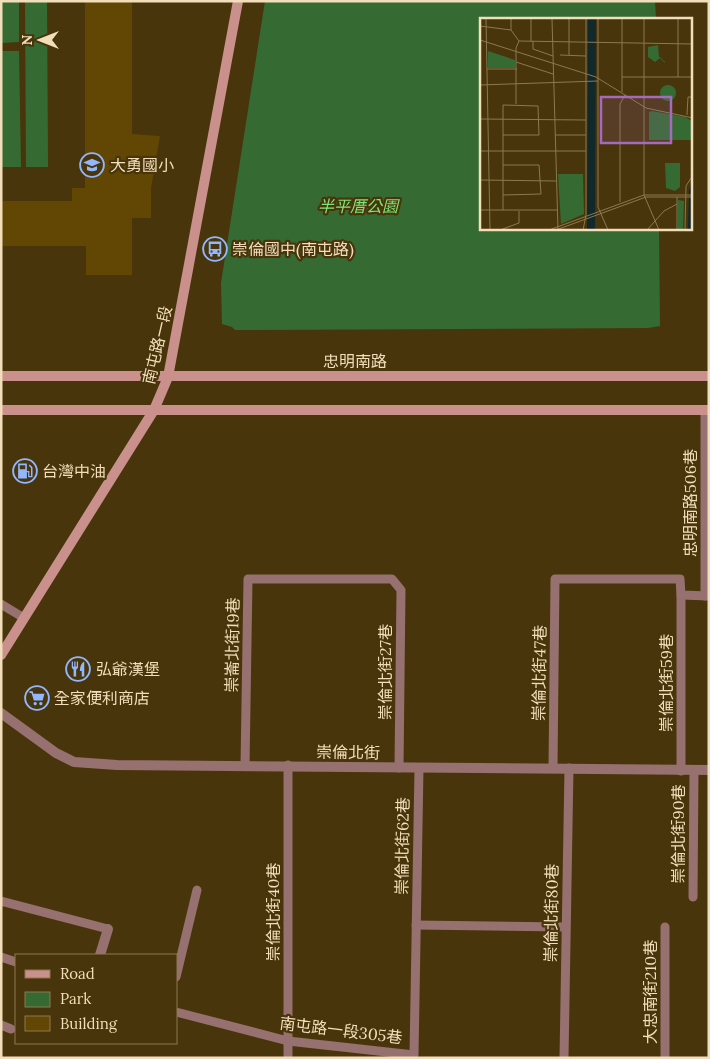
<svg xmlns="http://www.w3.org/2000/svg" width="710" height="1059" font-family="Lora,'Noto Sans TC',serif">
	<rect width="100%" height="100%" fill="#49350b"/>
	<!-- green -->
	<g fill="#356b32">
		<polygon points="1,1 19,1 19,42 1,43"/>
		<polygon points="25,1 47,1 48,167 26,167"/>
		<polygon points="265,1 655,1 656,19 481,19 481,229 659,229 660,326 648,328 235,330 232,327 222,324 221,283"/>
		<polygon points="1,51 19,51 21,167 1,167"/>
	</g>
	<!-- building -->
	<polygon fill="#624603" points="85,1 132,1 132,134 160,136 151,188 151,218 132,218 132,275 86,275 86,246 1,246 1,201 72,201 72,188 85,188"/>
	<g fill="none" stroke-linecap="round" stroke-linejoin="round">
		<!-- service -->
		<g stroke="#96716f" stroke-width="9">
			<polyline points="705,410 705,596"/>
			<polyline points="681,595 681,771"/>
			<polyline points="1,604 24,618"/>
			<polyline points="245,766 248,579 392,579 401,590 399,768"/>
			<polyline points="553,768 555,579 680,579 681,595 709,596"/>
			<polyline points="693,897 694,771"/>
			<polyline points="1,901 108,929"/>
			<polyline points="416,925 565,927"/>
			<polyline points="665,927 665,1058"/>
			<polyline points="1,957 16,962"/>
			<polyline points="176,977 197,890"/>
			<polyline points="176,1012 288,1041 414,1055 419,768"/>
			<polyline points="1,1025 11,1029"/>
			<polyline points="288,1058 288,765"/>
			<polyline points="564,1058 569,768"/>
		</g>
		<!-- minor -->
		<g stroke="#96716f" stroke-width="10">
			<polyline points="1,713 56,753 74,762 117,765 709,770"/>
			<polyline points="100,955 108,929"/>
		</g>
		<!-- secondary -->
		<g stroke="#ca908c" stroke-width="10">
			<polyline points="1,376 709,376"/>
			<polyline points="1,410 709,410"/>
			<polyline points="1,655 154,410 168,377 238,1"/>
		</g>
	</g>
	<!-- icons -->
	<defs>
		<g id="school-ring" transform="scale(1.25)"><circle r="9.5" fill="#49350b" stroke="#92b7fd" stroke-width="1.5"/><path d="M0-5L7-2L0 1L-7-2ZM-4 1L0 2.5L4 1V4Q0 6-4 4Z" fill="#92b7fd"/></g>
		<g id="bus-ring" transform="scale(1.25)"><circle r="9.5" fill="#49350b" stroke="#92b7fd" stroke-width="1.5"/><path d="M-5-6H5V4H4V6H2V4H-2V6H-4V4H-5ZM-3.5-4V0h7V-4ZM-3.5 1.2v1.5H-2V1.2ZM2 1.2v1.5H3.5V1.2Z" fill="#92b7fd"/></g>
		<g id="fuel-ring" transform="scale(1.25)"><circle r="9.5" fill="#49350b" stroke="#92b7fd" stroke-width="1.5"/><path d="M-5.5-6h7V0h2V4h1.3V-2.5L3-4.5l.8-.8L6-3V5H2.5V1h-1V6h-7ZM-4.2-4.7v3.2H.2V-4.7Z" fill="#92b7fd"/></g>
		<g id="restaurant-ring" transform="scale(1.25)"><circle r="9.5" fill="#49350b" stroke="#92b7fd" stroke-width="1.5"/><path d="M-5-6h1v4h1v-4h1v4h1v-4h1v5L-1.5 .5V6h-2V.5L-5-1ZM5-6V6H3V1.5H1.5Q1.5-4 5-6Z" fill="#92b7fd"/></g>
		<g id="supermarket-ring" transform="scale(1.25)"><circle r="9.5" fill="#49350b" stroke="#92b7fd" stroke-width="1.5"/><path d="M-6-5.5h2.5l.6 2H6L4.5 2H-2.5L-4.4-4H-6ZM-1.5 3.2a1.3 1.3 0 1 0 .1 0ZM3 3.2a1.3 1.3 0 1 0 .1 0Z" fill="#92b7fd"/></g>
	</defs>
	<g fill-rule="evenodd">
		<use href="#school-ring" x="92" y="165"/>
		<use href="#bus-ring" x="215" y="249"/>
		<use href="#fuel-ring" x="25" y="471"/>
		<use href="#restaurant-ring" x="78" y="669"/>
		<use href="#supermarket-ring" x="37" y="698"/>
	</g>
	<g text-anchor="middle" stroke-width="4.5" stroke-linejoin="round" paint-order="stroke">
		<!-- poi labels -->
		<g font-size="16" fill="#f2deba" stroke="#49350b" text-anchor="start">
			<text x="110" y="171">大勇國小</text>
			<text x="232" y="255">崇倫國中(南屯路)</text>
			<text x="42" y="477">台灣中油</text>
			<text x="96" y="675">弘爺漢堡</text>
			<text x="54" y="704">全家便利商店</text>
		</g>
		<!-- park labels -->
		<g font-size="16" font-style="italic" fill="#7fe578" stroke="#49350b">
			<text x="358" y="212">半平厝公園</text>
		</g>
		<!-- street labels -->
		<g font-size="16" fill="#f2deba" stroke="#49350b">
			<text transform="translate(157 345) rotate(-77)" y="6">南屯路一段</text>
			<text x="355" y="367">忠明南路</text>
			<text transform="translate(690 503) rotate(-90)" y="6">忠明南路506巷</text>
			<text transform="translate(232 645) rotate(-89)" y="6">崇崙北街19巷</text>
			<text transform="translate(385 672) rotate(-90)" y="6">崇倫北街27巷</text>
			<text transform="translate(539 673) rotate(-89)" y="6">崇倫北街47巷</text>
			<text transform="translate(666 683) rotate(-90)" y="6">崇倫北街59巷</text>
			<text transform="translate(348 752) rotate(1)" y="6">崇倫北街</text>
			<text transform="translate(678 834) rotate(-90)" y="6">崇倫北街90巷</text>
			<text transform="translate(402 846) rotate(-89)" y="6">崇倫北街62巷</text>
			<text transform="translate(273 912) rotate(-90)" y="6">崇倫北街40巷</text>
			<text transform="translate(551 913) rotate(-89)" y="6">崇倫北街80巷</text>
			<text transform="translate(650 992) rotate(-90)" y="6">大忠南街210巷</text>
			<text transform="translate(341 1030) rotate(7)" y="6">南屯路一段305巷</text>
		</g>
	</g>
	<!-- overview -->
	<g transform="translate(480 18)">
		<rect width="212" height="212" fill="#49350b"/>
		<path d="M178,27L179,39H180L185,44V45L180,40L175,44L168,39V29ZM8,33L35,42V50H8ZM180 75a8 8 0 1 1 16 0a8 8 0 1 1-16 0ZM172,93L205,99L212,103V122H169V94ZM185,145H200V169L195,173L186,170ZM78,156H103L104,196L81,206ZM198,182L204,183L203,212H198Z" fill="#356b32"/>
		<path d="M108,1H116L115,212H107ZM212,162V212H208L209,173Z" fill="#12292b"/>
		<path fill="none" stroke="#8d7951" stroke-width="1" d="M6,1L10,212M31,1V12L39,23L36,30V86M72,1L78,212M118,1V189L128,212M164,1V177L179,212M0,8L31,12M0,22L116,59L166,90L213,100M39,23L213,26M51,23V1M53,23V31L73,38M80,37L106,38M89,37V1M36,44L73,56M7,51H37M142,59H213M198,59V1M0,67L118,63M142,74V1M207,97L208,79H213M0,101L106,102M23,117H59L58,88L23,87V192M75,117H106M0,133H106M23,147H59L61,176L23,177M0,162L76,163M140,184V86L145,77M0,192H77M20,212L39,205V193M69,212L164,177H213M76,212L166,179H213M103,212L106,197V1M167,212L184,193L197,186M197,212V179M205,212L206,168L213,157"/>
		<path fill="#a56abd" fill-opacity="0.15" stroke="#a56abd" stroke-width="2.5" d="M121,79H191V125H121Z"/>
		<rect width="212" height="212" fill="none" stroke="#f2deba" stroke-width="2.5"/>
	</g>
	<!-- border -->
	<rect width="710" height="1059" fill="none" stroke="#f2deba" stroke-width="5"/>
	<!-- legend -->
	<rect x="15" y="954" width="162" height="90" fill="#49350b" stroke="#8d7951"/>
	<rect x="25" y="970" width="25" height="8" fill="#ca908c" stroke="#8d7951"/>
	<text x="60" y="979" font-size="15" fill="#f2deba">Road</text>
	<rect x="25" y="992" width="25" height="15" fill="#356b32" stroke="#8d7951"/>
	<text x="60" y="1004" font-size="15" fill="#f2deba">Park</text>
	<rect x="25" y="1016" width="25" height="15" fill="#624603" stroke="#8d7951"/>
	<text x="60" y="1029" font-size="15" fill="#f2deba">Building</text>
	<!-- north arrow -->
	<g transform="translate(40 40) rotate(270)" stroke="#49350b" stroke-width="4" paint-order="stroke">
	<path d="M0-4L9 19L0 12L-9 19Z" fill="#f2deba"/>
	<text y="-8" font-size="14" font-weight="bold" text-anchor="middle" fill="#f2deba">N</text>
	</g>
</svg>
